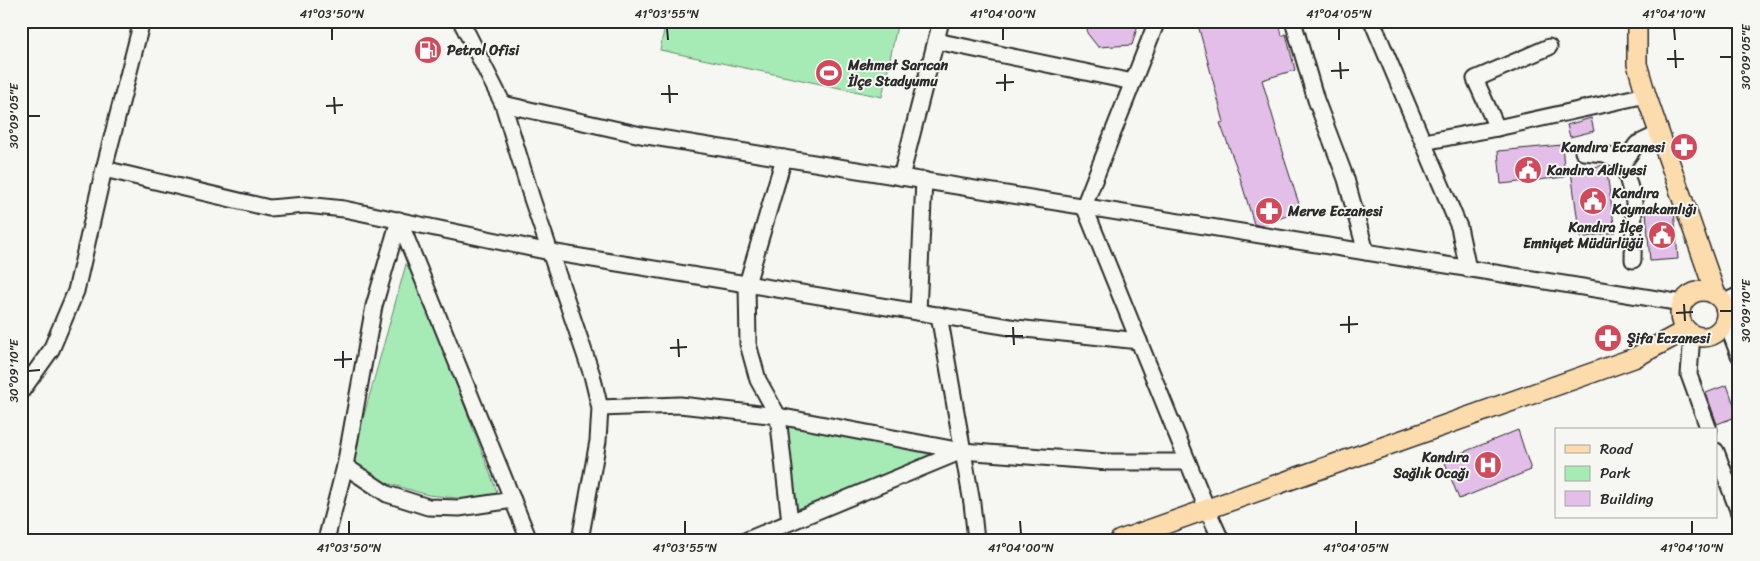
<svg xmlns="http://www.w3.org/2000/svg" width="1760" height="561" font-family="Sriracha,sans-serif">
	<rect width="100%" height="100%" fill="#f6f6f2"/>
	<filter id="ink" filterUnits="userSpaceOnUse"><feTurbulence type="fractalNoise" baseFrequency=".02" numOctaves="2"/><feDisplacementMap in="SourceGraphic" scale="10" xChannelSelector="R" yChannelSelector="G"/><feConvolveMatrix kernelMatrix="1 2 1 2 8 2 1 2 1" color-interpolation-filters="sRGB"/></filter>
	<g filter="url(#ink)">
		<!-- green -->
		<g fill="#a6eab5" stroke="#688a70">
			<polygon points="666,21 898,21 882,97 660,50"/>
			<polygon points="408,257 499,497 475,500 428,495 383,482 351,462"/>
			<polygon points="778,416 962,451 790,522"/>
		</g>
		<!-- building -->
		<g fill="#e2bee9" stroke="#2b2b2b">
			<polygon points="1088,21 1139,21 1132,45 1098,47 1087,33"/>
			<polygon points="1197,21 1279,21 1282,36 1286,34 1295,70 1262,80 1284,155 1283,155 1301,210 1261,226 1254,224 1238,171 1220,123 1224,122"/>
			<polygon points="1591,118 1594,131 1570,137 1567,125"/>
			<polygon points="1562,145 1565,177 1501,184 1498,151"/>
			<polygon points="1606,165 1615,232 1580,238 1571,171"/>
			<polygon points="1674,209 1678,259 1650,261 1646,211"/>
			<polygon points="1727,385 1738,416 1717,424 1706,393"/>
			<polygon points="1518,430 1531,470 1459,499 1444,460"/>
		</g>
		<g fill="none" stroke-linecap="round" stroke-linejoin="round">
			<!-- minor casing -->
			<g stroke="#2b2b2b" stroke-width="19">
				<g id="minor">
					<polyline points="461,21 503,104 532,199 592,375 600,408 598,441 580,540"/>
					<polyline points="1157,21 1084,206 1207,509 1221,540"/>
					<polyline points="1293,21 1316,100 1346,179 1366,252"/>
					<polyline points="1372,21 1459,227 1468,269"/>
					<polyline points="936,41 1133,82"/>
					<polyline points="503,104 641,135 1682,303"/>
					<polyline points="1497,128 1475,79 1549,47"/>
					<polyline points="1424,142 1497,128 1646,95"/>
					<polyline points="1583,152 1605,154 1623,163 1634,202 1633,260"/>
					<polyline points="784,158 747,284 748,344 758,380 778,416 790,522"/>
					<polyline points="1623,163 1637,144 1660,133"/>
					<polyline points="104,169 269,208 306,205 344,209 550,252 1016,328 1139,341"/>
					<polyline points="901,177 941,21"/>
					<polyline points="399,220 529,540"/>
					<polyline points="1723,303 1739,295"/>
					<polyline points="918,312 924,180"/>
					<polyline points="939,315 972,503 976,540"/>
					<polyline points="1726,317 1739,311"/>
					<polyline points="1725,319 1739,355"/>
					<polyline points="1692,334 1689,375 1709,430"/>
					<polyline points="21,392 51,350 76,291 104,169 142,21"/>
					<polyline points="600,408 680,405 778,416 962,451 1108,462 1188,462"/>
					<polyline points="1716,451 1739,513"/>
					<polyline points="345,466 387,494 428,507 459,508 513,500"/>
					<polyline points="326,540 345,466 374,306 399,220"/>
					<polyline points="747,540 962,451"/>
				</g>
			</g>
			<!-- major casing -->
			<g stroke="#2b2b2b" stroke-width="22">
				<g id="major">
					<polyline points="1637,21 1637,64 1646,95 1716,295"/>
					<circle cx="1703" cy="314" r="23"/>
					<polyline points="1120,540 1634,358 1686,330"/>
				</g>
			</g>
			<!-- minor -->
			<use href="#minor" stroke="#f6f6f2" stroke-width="15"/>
			<!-- major -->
			<use href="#major" stroke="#fcdcac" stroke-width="19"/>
		</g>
	</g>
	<!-- ticks -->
	<path fill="none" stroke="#2b2b2b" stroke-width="2" d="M332,28V40M667,28L668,40M1003,28V40M1339,28V40M1674,28L1675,40M1675,50L1676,68M1720,57H1732M1667,59H1684M1340,62L1341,79M1331,71L1349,70M1005,74V91M996,83L1014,82M669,85L670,103M661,94H678M334,97L335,114M326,106L343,105M28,116H40M1684,304L1685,321M1720,311H1732M1676,313L1693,312M1349,316V333M1340,325L1358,324M1013,327L1014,345M1005,336H1023M678,339L679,357M670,348L687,347M343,351V368M334,360L352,359M28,371L40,370M349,521V534M685,521V534M1020,521L1021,534M1356,521V534M1692,521V534"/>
	<!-- icons -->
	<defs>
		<g id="fuel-disc" transform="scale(1.4375)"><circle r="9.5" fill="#d1495b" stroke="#f6f6f2"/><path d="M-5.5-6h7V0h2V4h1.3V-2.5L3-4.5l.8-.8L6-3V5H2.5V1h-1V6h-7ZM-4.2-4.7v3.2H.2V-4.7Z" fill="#fff"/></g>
		<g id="stadium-disc" transform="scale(1.4375)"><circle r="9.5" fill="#d1495b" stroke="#f6f6f2"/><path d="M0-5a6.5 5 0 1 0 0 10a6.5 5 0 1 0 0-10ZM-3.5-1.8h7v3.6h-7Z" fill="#fff"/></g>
		<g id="pharmacy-disc" transform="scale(1.4375)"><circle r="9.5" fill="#d1495b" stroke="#f6f6f2"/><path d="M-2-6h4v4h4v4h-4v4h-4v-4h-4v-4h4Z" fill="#fff"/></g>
		<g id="civic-disc" transform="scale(1.4375)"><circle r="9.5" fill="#d1495b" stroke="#f6f6f2"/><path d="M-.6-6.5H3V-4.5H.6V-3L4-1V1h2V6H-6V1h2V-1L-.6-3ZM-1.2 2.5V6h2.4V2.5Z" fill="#fff"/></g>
		<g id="hospital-disc" transform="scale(1.4375)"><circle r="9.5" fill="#d1495b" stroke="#f6f6f2"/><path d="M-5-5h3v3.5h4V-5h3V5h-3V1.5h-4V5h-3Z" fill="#fff"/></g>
	</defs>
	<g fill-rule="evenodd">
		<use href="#fuel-disc" x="428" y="50"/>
		<use href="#stadium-disc" x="829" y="73"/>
		<use href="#pharmacy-disc" x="1684" y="147"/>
		<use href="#civic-disc" x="1528" y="170"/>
		<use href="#civic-disc" x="1593" y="201"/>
		<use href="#pharmacy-disc" x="1269" y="211"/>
		<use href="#civic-disc" x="1662" y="235"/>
		<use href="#pharmacy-disc" x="1608" y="338"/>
		<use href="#hospital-disc" x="1488" y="465"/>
	</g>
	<g text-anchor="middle" stroke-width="4" stroke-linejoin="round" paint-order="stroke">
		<!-- poi labels -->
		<g font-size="14" font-weight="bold" fill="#2b2b2b" stroke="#f6f6f2" text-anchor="start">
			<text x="447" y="55">Petrol Ofisi</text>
			<text x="848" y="70">Mehmet Sarıcan<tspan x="848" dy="16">İlçe Stadyumu</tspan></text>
			<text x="1665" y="152" text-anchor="end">Kandıra Eczanesi</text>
			<text x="1547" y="175">Kandıra Adliyesi</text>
			<text x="1612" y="198">Kandıra<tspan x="1612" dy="16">Kaymakamlığı</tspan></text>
			<text x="1288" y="216">Merve Eczanesi</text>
			<text x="1643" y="232" text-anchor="end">Kandıra İlçe<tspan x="1643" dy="16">Emniyet Müdürlüğü</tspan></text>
			<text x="1627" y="343">Şifa Eczanesi</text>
			<text x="1469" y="462" text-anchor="end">Kandıra<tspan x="1469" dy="16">Sağlık Ocağı</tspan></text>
		</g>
	</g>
	<!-- margin -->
	<rect width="1760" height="561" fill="none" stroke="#f6f6f2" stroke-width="55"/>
	<!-- legend -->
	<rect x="1555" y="428" width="162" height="90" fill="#f6f6f2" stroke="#a5a5a2"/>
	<rect x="1565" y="445" width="25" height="8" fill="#fcdcac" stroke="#a5a5a2"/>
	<text x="1600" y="454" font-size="15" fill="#2b2b2b">Road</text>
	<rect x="1565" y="466" width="25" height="15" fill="#a6eab5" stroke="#a5a5a2"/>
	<text x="1600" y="478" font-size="15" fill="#2b2b2b">Park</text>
	<rect x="1565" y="491" width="25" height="15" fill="#e2bee9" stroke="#a5a5a2"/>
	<text x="1600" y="504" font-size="15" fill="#2b2b2b">Building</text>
	<rect x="28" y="28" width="1704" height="506" fill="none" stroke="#2b2b2b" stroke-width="2"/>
	<g font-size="12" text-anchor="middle" fill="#2b2b2b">
		<text x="332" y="18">41°03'50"N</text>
		<text x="667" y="18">41°03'55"N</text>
		<text x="1003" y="18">41°04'00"N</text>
		<text x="1339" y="18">41°04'05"N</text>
		<text x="1674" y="18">41°04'10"N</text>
		<text transform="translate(1746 57) rotate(-90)" y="4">30°09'05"E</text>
		<text transform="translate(14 116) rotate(-90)" y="4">30°09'05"E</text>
		<text transform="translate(1746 311) rotate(-90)" y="4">30°09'10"E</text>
		<text transform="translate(14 371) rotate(-90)" y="4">30°09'10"E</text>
		<text x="349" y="552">41°03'50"N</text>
		<text x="685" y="552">41°03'55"N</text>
		<text x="1021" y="552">41°04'00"N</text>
		<text x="1356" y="552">41°04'05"N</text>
		<text x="1692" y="552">41°04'10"N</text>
	</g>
</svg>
